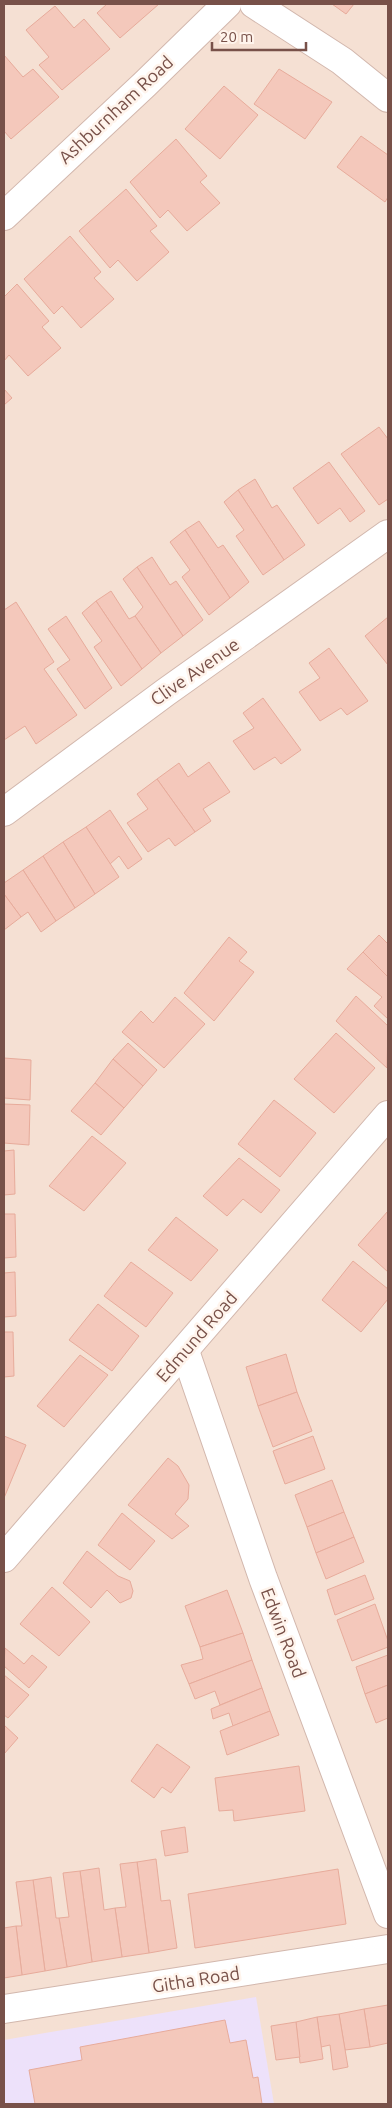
<svg xmlns="http://www.w3.org/2000/svg" width="392" height="2108" font-family="Ubuntu,sans-serif">
	<rect width="100%" height="100%" fill="#fdf0e5"/>
	<!-- residential -->
	<rect fill="#f5e0d3" x="4" y="4" width="384" height="2100"/>
	<!-- education -->
	<polygon fill="#ede1fa" points="256,1997 274,2104 4,2104 4,2040"/>
	<!-- building -->
	<g fill="#f4c8bb" stroke="#e7ab9b">
		<polygon points="107,4 106,4 159,4 120,38 97,13"/>
		<polygon points="332,4 354,4 346,14"/>
		<polygon points="55,6 74,28 84,19 110,49 62,90 39,65 49,57 26,30"/>
		<polygon points="4,55 23,77 33,69 59,97 11,139 4,131"/>
		<polygon points="279,69 332,102 305,139 254,104"/>
		<polygon points="224,86 258,115 220,159 185,129"/>
		<polygon points="361,136 388,155 388,197 385,202 337,167"/>
		<polygon points="176,139 207,176 200,182 220,203 187,231 168,210 160,218 130,182"/>
		<polygon points="126,189 157,226 150,231 169,252 137,281 118,260 110,268 79,231"/>
		<polygon points="70,236 101,272 94,278 114,299 81,328 62,306 54,314 24,279"/>
		<polygon points="17,284 49,321 42,327 61,348 28,376 9,355 4,361 4,297"/>
		<polygon points="4,389 12,398 4,405"/>
		<polygon points="379,427 388,439 388,499 379,505 341,454"/>
		<polygon points="329,462 365,511 350,522 340,508 318,524 293,488"/>
		<polygon points="255,479 272,508 277,505 305,545 284,560 238,490"/>
		<polygon points="238,490 284,560 263,575 236,536 244,530 224,502"/>
		<polygon points="199,521 218,548 223,545 249,582 230,598 185,530"/>
		<polygon points="185,530 230,598 209,615 182,577 190,570 170,542"/>
		<polygon points="152,557 170,585 176,581 203,620 183,636 137,567"/>
		<polygon points="137,567 183,636 161,653 135,616 143,607 123,579"/>
		<polygon points="111,591 129,619 135,616 161,653 142,669 96,601"/>
		<polygon points="96,601 142,669 121,686 94,647 102,641 82,613"/>
		<polygon points="16,602 54,662 44,669 77,715 36,744 25,726 4,740 4,610"/>
		<polygon points="66,616 112,688 85,709 57,669 70,660 48,629"/>
		<polygon points="388,617 388,665 365,636"/>
		<polygon points="329,648 368,701 347,715 341,708 320,721 299,692 320,678 309,663"/>
		<polygon points="263,698 301,750 281,764 275,757 254,770 233,741 254,728 243,713"/>
		<polygon points="209,762 230,792 203,809 211,821 195,832 157,779 179,763 188,777"/>
		<polygon points="157,779 195,832 175,846 169,838 148,852 127,823 148,809 137,794"/>
		<polygon points="110,810 142,859 128,869 119,856 110,864 86,827"/>
		<polygon points="86,827 119,877 95,894 63,842"/>
		<polygon points="63,842 95,894 75,908 43,856"/>
		<polygon points="43,856 75,908 56,921 23,870"/>
		<polygon points="23,870 56,921 41,932 28,912 21,917 4,894 4,883"/>
		<polygon points="4,894 21,917 4,930"/>
		<polygon points="379,935 388,944 388,977 363,952"/>
		<polygon points="229,937 247,952 239,961 254,972 214,1021 184,993"/>
		<polygon points="363,952 388,977 388,1019 374,1006 382,997 347,969"/>
		<polygon points="356,996 388,1026 387,1068 336,1021"/>
		<polygon points="175,997 205,1024 164,1068 122,1032 141,1011 153,1023"/>
		<polygon points="336,1033 375,1068 334,1113 294,1079"/>
		<polygon points="128,1043 157,1070 143,1086 113,1059"/>
		<polygon points="4,1058 31,1060 30,1100 4,1098"/>
		<polygon points="113,1059 143,1086 124,1108 95,1083"/>
		<polygon points="95,1083 124,1108 101,1135 71,1111"/>
		<polygon points="274,1100 316,1133 280,1177 238,1144"/>
		<polygon points="4,1104 30,1105 29,1145 4,1143"/>
		<polygon points="92,1136 126,1163 84,1211 49,1186"/>
		<polygon points="14,1150 15,1194 4,1195 4,1151"/>
		<polygon points="239,1158 280,1190 261,1213 243,1199 227,1216 203,1196"/>
		<polygon points="388,1211 388,1272 358,1245"/>
		<polygon points="4,1214 15,1214 16,1257 4,1258"/>
		<polygon points="176,1217 218,1250 191,1281 148,1250"/>
		<polygon points="353,1261 388,1289 388,1299 361,1332 322,1300"/>
		<polygon points="131,1262 173,1293 146,1327 104,1296"/>
		<polygon points="15,1272 16,1316 4,1317 4,1273"/>
		<polygon points="98,1304 139,1336 112,1371 69,1340"/>
		<polygon points="4,1332 13,1332 14,1376 4,1377"/>
		<polygon points="286,1354 297,1392 258,1406 246,1367"/>
		<polygon points="80,1355 108,1375 64,1427 37,1406"/>
		<polygon points="297,1392 312,1431 273,1447 258,1406"/>
		<polygon points="4,1436 26,1445 4,1498"/>
		<polygon points="313,1436 325,1469 285,1484 273,1451"/>
		<polygon points="168,1458 178,1466 189,1485 188,1499 175,1514 189,1526 172,1539 128,1505"/>
		<polygon points="332,1480 344,1512 307,1527 295,1495"/>
		<polygon points="344,1512 354,1537 316,1553 307,1527"/>
		<polygon points="122,1513 155,1541 130,1570 98,1545"/>
		<polygon points="354,1537 364,1562 326,1579 316,1553"/>
		<polygon points="87,1551 118,1576 130,1581 133,1591 131,1598 120,1603 107,1590 91,1608 63,1583"/>
		<polygon points="365,1575 374,1599 335,1615 327,1590"/>
		<polygon points="52,1587 90,1622 59,1656 20,1624"/>
		<polygon points="227,1590 243,1633 200,1647 185,1606"/>
		<polygon points="375,1604 388,1641 388,1647 352,1661 337,1620"/>
		<polygon points="243,1633 252,1660 189,1684 181,1665 203,1659 200,1647"/>
		<polygon points="5,1648 24,1664 32,1655 47,1667 29,1688 4,1666"/>
		<polygon points="388,1655 388,1685 365,1694 356,1667"/>
		<polygon points="252,1660 262,1688 220,1705 215,1691 195,1699 189,1684"/>
		<polygon points="4,1675 29,1695 8,1718 4,1715"/>
		<polygon points="388,1685 388,1718 376,1723 365,1694"/>
		<polygon points="262,1688 270,1711 233,1726 229,1713 213,1719 211,1709"/>
		<polygon points="270,1711 279,1735 227,1755 220,1731"/>
		<polygon points="4,1725 18,1738 4,1754"/>
		<polygon points="157,1744 190,1767 171,1793 162,1787 154,1798 131,1781"/>
		<polygon points="299,1766 305,1811 234,1821 233,1810 219,1811 215,1778"/>
		<polygon points="185,1827 188,1852 165,1856 161,1831"/>
		<polygon points="156,1859 161,1901 170,1900 177,1948 149,1953 137,1862"/>
		<polygon points="137,1862 149,1953 122,1957 115,1908 126,1907 120,1864"/>
		<polygon points="99,1868 104,1910 115,1908 122,1957 92,1962 80,1871"/>
		<polygon points="338,1869 346,1924 195,1948 188,1894"/>
		<polygon points="80,1871 92,1962 67,1967 59,1918 69,1917 63,1873"/>
		<polygon points="51,1877 56,1918 59,1918 67,1967 45,1971 33,1880"/>
		<polygon points="33,1880 45,1971 22,1975 16,1926 22,1926 16,1882"/>
		<polygon points="16,1926 22,1975 4,1978 4,1928"/>
		<polygon points="388,2005 388,2043 370,2047 364,2009"/>
		<polygon points="364,2009 370,2047 345,2050 339,2014"/>
		<polygon points="339,2014 348,2067 333,2070 330,2045 321,2047 317,2017"/>
		<polygon points="317,2017 323,2059 300,2063 296,2022"/>
		<polygon points="225,2020 230,2043 246,2040 253,2078 258,2077 262,2104 35,2104 29,2070 82,2060 80,2047"/>
		<polygon points="296,2022 300,2057 276,2060 271,2026"/>
	</g>
	<g fill="none" stroke-linecap="round" stroke-linejoin="round">
		<!-- street casing -->
		<g stroke="#d2b7ad" stroke-width="30">
			<g id="street">
				<polyline points="254,4 342,61 388,98"/>
				<polyline points="4,216 145,84 227,4"/>
				<polyline points="4,812 166,692 388,534"/>
				<polyline points="185,1351 263,1578 388,1914"/>
				<polyline points="4,1558 388,1115"/>
				<polyline points="4,2009 388,1949"/>
			</g>
		</g>
		<!-- street -->
		<use href="#street" stroke="#fff" stroke-width="28"/>
	</g>
	<g text-anchor="middle" stroke-width="5" stroke-linejoin="round" paint-order="stroke">
		<!-- street labels -->
		<g font-size="18" fill="#785149" stroke="#fff4ec">
			<text transform="translate(116 110) rotate(-43)" y="6">Ashburnham Road</text>
			<text transform="translate(195 672) rotate(-35)" y="6">Clive Avenue</text>
			<text transform="translate(197 1337) rotate(-49)" y="6">Edmund Road</text>
			<text transform="translate(283 1633) rotate(69)" y="6">Edwin Road</text>
			<text transform="translate(196 1980) rotate(-9)" y="6">Githa Road</text>
		</g>
	</g>
	<!-- border -->
	<rect width="392" height="2108" fill="none" stroke="#785149" stroke-width="10"/>
	<!-- scale -->
	<path d="M212 42v8h94v-8" fill="none" stroke="#785149" stroke-width="2.5"/>
	<text x="220" y="42" font-size="15" fill="#785149" stroke="#fff4ec" stroke-width="4" paint-order="stroke">20 m</text>
</svg>
